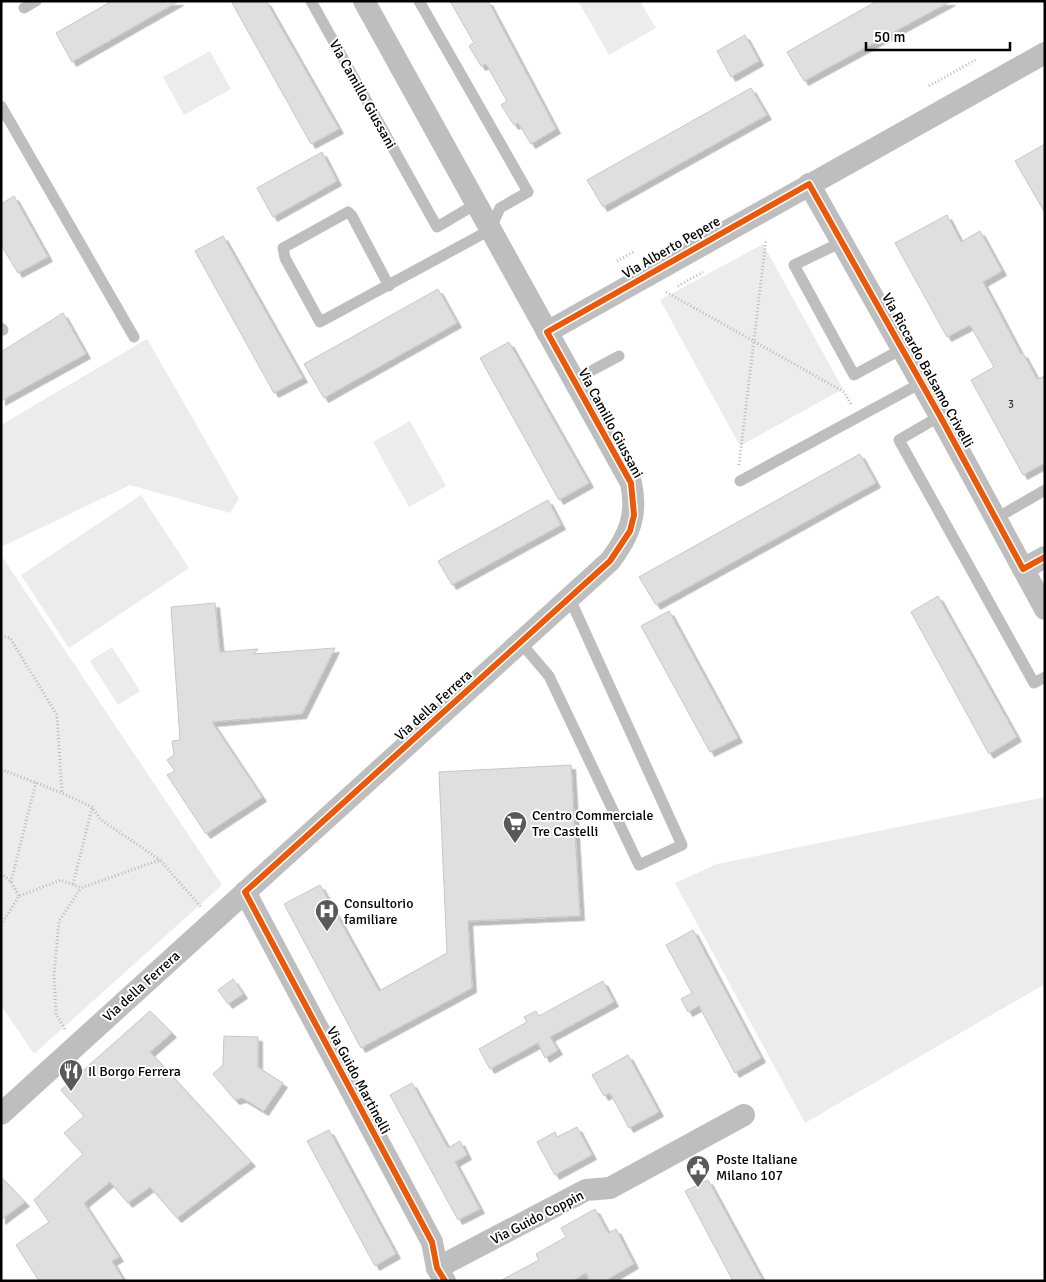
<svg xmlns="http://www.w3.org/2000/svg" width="1046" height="1282" font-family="Signika,sans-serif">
	<defs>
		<filter id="shadow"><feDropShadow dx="4.5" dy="4.5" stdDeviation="0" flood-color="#0004"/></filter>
	</defs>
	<rect width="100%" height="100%" fill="#fff"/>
	<!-- green -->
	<g fill="#ececec">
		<polygon points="578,1 640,1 656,28 609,55"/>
		<polygon points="210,51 231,89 184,115 163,77"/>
		<polygon points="763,244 843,389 740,446 660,300"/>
		<polygon points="147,339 239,499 230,513 130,485 1,547 1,425"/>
		<polygon points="410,421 446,486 409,507 373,442"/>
		<polygon points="141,495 189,568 69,648 21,575"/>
		<polygon points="1,555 222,885 34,1054 1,1005"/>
		<polygon points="112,647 140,691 118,705 90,661"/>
		<polygon points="1045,797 1045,984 805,1123 675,883 717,864"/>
	</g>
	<!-- building -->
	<g fill="#dfdfdf" stroke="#c7c7c7" filter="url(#shadow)">
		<polygon points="112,1 179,1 72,62 56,33"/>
		<polygon points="231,1 266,1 339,129 311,144"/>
		<polygon points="450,1 488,1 556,129 531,144 518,123 514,125 501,105 507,101 486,64 481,66 469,46 474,43"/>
		<polygon points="877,1 951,1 804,81 787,52"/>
		<polygon points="745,35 759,61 731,77 717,51"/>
		<polygon points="751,88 767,115 603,207 587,180"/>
		<polygon points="1045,144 1045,213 1015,161"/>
		<polygon points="322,152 337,181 273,217 257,188"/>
		<polygon points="14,196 48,257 18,273 1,245 1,204"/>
		<polygon points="947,215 961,242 980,231 1002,271 983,282 1021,354 1023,353 1037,379 1045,376 1045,463 1023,475 971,380 994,367 970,325 947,337 895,243"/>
		<polygon points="223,236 303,378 274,393 195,251"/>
		<polygon points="438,289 457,323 324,398 304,364"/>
		<polygon points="63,313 86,354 1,401 1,352"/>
		<polygon points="509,342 589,483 559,500 480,358"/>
		<polygon points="860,454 876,483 656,605 639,577"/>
		<polygon points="548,500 561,525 452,585 438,561"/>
		<polygon points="938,596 1017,737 989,754 911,612"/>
		<polygon points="215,603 220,652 258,649 254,654 335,648 302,714 212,722 262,797 206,834 167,775 175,771 167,760 174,755 172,741 180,740 171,607"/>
		<polygon points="669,611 738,738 710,752 641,626"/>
		<polygon points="571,765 580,916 468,921 472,988 361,1048 284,904 320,885 379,991 447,953 439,772"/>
		<polygon points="693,930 761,1058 735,1073 699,1006 688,1012 681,999 692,993 666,945"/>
		<polygon points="233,979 243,994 228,1004 218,990"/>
		<polygon points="603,981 614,1002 550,1037 558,1050 545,1058 538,1043 490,1069 479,1049 527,1022 524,1017 536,1011 539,1016"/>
		<polygon points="150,1011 172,1033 150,1052 251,1162 177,1218 150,1187 128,1203 110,1182 84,1203 119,1257 112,1261 124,1281 39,1281 16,1245 49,1222 34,1200 83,1154 64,1133 84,1116 61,1090"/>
		<polygon points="224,1036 258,1037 258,1067 283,1083 264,1111 242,1098 235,1100 213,1074 223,1065"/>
		<polygon points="628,1055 659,1112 629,1128 610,1093 604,1096 592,1075"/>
		<polygon points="412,1083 448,1148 460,1141 467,1155 455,1162 480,1209 458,1220 390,1095"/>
		<polygon points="577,1127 592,1155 555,1175 537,1142 555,1132 557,1137"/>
		<polygon points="329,1130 396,1254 375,1266 307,1141"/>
		<polygon points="1,1177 25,1202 1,1220"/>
		<polygon points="708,1180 763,1281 733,1281 685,1191"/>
		<polygon points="595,1209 608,1233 616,1229 634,1264 605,1281 590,1281 586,1273 572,1281 500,1281 539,1260 536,1254 566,1237 561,1228"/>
	</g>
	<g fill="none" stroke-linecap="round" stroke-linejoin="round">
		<!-- path -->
		<g stroke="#b9b9b9" stroke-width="3" stroke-dasharray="1 2.5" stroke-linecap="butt">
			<polyline points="929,86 977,59"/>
			<polyline points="617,261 635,251"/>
			<polyline points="678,286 703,272"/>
			<polyline points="666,292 844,392 851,404"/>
			<polyline points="739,465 766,239"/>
			<polyline points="1,636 10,638 57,715 62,793 92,807 100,819 160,860"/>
			<polyline points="1,769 62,793"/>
			<polyline points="1,873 11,882 19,896"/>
			<polyline points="11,882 36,782"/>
			<polyline points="73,884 92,808"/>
			<polyline points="1,925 19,896 61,880 81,888 160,860 201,907"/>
			<polyline points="65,1029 56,1014 54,975 59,921 81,888"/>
		</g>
		<!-- service -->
		<g stroke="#bebebe" stroke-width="11">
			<polyline points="311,1 437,227 476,204"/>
			<polyline points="24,8 36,1"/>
			<polyline points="1,106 134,337"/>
			<polyline points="842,242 794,265 854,375 902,349"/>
			<polyline points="389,286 352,216 348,212 283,248 285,258 320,322 490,230 500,208 528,192 419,1"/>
			<polyline points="1,328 3,330"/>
			<polyline points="574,380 619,356"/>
			<polyline points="940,416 899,440 1034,683 1045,677"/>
			<polyline points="740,481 921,383"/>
			<polyline points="995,519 1045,490"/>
			<polyline points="521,643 549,676 639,865 682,845 570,599"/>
		</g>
		<!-- minor -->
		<g stroke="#bebebe" stroke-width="22">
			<polyline points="809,184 940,416 1045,609"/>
			<polyline points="547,332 1045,53"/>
			<polyline points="1023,569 1045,557"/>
			<polyline points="245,892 432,1242 437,1268 445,1281"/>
			<path d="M1,1114L610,561C629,536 638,515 631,483L364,1"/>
			<polyline points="437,1268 586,1190 610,1188 744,1115"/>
		</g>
		<!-- cycleway casing -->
		<g stroke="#fff" stroke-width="9">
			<polyline id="cycleway" points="445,1281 437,1268 432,1242 245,892 610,561 630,531 634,515 631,483 547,332 809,184 940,416 1023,569 1045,557"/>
		</g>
		<!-- cycleway -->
		<use href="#cycleway" stroke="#e8590c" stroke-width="6"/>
	</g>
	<!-- icons -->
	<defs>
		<g id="supermarket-pin" transform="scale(1.25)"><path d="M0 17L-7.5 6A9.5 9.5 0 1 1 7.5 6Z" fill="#595959" stroke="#fff"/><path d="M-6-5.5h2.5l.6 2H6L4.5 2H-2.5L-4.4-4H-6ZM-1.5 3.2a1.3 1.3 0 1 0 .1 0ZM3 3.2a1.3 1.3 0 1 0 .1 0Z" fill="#fff"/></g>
		<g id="hospital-pin" transform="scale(1.25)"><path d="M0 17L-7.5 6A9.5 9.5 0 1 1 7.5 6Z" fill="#595959" stroke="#fff"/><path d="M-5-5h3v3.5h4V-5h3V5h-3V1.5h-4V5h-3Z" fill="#fff"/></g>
		<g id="restaurant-pin" transform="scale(1.25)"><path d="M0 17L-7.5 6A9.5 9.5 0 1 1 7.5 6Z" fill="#595959" stroke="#fff"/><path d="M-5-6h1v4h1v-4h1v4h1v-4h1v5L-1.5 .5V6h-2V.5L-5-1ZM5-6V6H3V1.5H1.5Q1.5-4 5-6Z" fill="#fff"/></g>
		<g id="civic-pin" transform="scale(1.25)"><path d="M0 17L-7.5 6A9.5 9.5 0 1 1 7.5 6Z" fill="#595959" stroke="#fff"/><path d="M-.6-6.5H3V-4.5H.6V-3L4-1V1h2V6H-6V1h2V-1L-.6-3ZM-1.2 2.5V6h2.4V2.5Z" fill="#fff"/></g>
	</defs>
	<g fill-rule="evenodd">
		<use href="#supermarket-pin" x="515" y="823"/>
		<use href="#hospital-pin" x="327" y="911"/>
		<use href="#restaurant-pin" x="71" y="1071"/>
		<use href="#civic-pin" x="698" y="1167"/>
	</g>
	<g text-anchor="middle" stroke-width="4" stroke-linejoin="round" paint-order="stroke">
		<!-- number labels -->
		<g font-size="11" fill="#383838">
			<text x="1011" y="408">3</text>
		</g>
		<!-- street labels -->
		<g font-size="14" fill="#000" stroke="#fff">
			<text transform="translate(363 94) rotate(61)" y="5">Via Camillo Giussani</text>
			<text transform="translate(671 247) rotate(-30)" y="5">Via Alberto Pepere</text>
			<text transform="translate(928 370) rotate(61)" y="5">Via Riccardo Balsamo Crivelli</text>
			<text transform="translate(611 423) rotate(62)" y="5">Via Camillo Giussani</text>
			<text transform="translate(433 705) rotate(-42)" y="5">Via della Ferrera</text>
			<text transform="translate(141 986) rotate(-42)" y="5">Via della Ferrera</text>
			<text transform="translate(359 1080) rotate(62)" y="5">Via Guido Martinelli</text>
			<text transform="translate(537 1217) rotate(-27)" y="5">Via Guido Coppin</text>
		</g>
		<!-- poi labels -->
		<g font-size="14" fill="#000" stroke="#fff" text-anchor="start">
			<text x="532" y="820">Centro Commerciale<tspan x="532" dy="16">Tre Castelli</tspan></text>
			<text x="344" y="908">Consultorio<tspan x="344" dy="16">familiare</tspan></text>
			<text x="88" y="1076">Il Borgo Ferrera</text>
			<text x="716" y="1164">Poste Italiane<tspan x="716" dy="16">Milano 107</tspan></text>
		</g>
	</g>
	<!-- border -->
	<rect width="1046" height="1282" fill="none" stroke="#000000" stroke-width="5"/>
	<!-- scale -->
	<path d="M866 42v8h144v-8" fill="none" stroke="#000000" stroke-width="2.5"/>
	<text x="874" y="42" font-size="15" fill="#000000" stroke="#ffffff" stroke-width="4" paint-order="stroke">50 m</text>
</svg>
